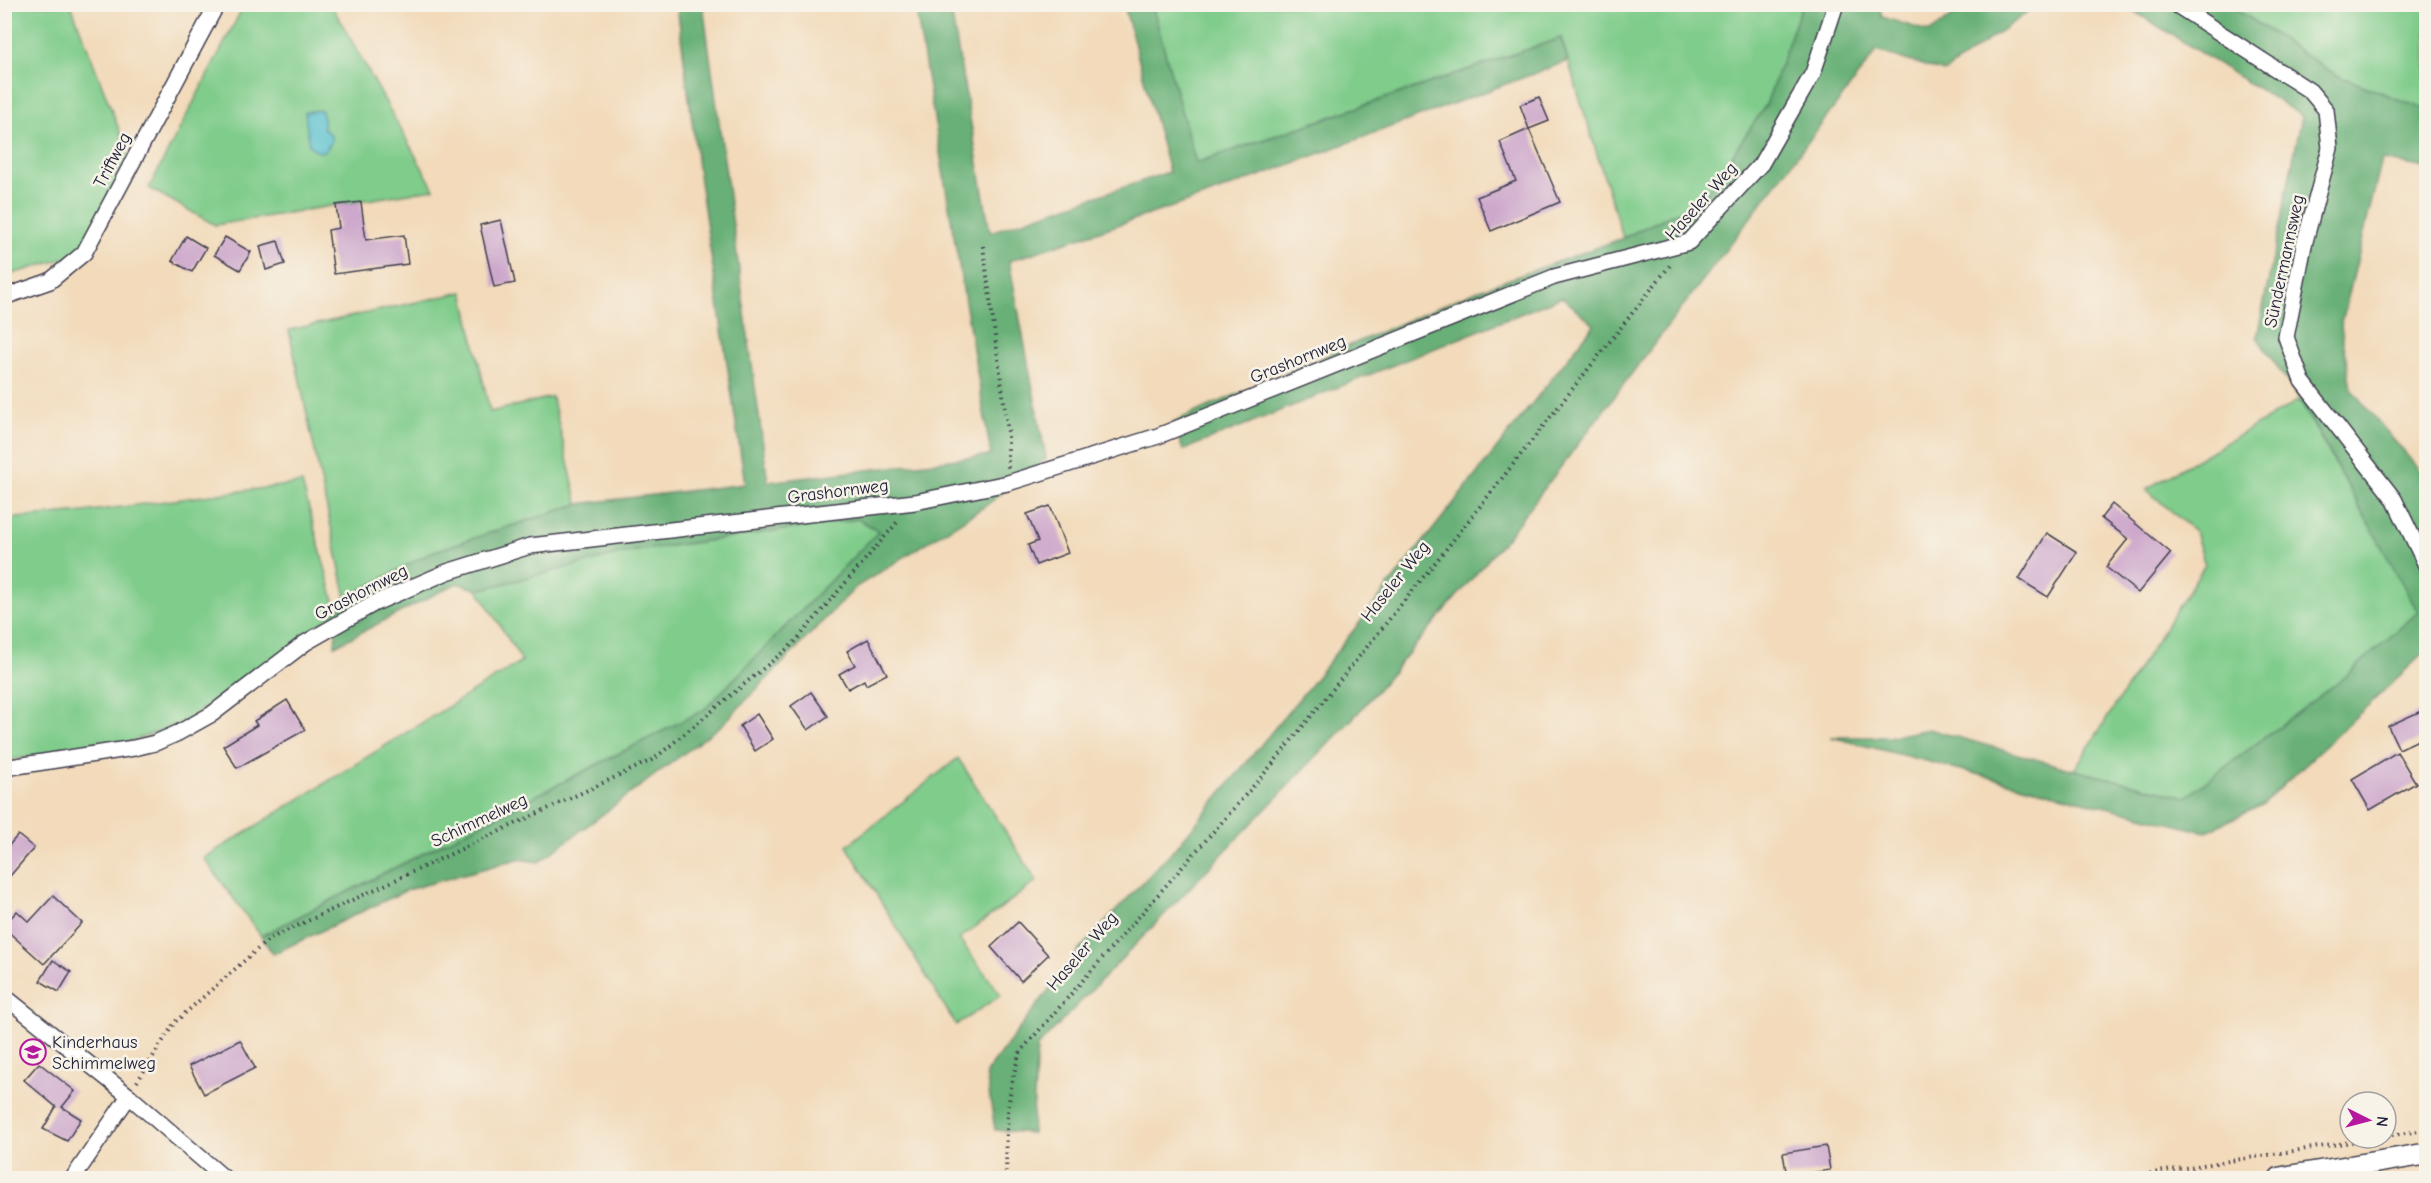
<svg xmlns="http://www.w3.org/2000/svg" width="2431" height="1183" font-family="'Comic Neue',sans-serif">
	<rect width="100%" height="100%" fill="#f7f3e8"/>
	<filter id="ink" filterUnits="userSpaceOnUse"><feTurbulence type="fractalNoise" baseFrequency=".0167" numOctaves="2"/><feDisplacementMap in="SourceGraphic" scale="12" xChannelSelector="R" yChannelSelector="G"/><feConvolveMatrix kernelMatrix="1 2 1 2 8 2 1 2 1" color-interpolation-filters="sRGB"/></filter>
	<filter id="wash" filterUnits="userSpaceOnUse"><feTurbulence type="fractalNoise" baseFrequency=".008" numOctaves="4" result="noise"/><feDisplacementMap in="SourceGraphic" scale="24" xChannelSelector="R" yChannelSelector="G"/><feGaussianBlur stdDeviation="1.35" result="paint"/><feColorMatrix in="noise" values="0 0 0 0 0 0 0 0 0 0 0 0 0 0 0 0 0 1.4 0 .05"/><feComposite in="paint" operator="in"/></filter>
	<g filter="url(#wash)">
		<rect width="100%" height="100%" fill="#f2daba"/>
		<!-- green -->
		<g fill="#7fcc8b" stroke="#507763" stroke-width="1.5">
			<polygon points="331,4 434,189 215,225 149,188 244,5"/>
			<polygon points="5,5 71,5 132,163 84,253 5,276"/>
			<polygon points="1152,5 1802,5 1766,105 1702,200 1623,238 1561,38 1195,163"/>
			<polygon points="2230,5 2426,5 2426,110 2336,75"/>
			<polygon points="463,292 490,412 552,397 578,504 432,552 346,598 289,330"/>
			<polygon points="2299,400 2419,612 2347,675 2186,797 2074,770 2205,565 2195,532 2146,489"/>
			<polygon points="302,483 337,612 186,721 130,742 5,761 5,519 84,512"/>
			<polygon points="859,519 879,531 704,710 261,936 204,858 522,661 478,590 629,552"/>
			<polygon points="958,758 1037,881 959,939 1001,995 956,1025 847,846"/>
		</g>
		<!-- forest -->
		<g fill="#67b077" stroke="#446959" stroke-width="1.5">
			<polygon points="677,5 703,5 768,482 991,455 915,5 950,5 990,232 1169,172 1124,5 1152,5 1196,163 1561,38 1568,61 1205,196 1009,261 1046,459 984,507 856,587 723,724 539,862 518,859 407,890 273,954 261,936 704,710 879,531 858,519 629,552 478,590 457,583 335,646 337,612 346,598 432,552 578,504 745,484 698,168"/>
			<polygon points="1802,5 1879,5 1882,17 1930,32 1968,5 2037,5 1944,72 1877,51 1509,535 1357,714 1037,1047 1032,1133 995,1130 986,1073 1079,950 1179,844 1312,683 1594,325 1562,297 1183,450 1173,422 1471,293 1623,238 1702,200 1766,105"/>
			<polygon points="2124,5 2230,5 2336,75 2426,110 2426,168 2382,160 2341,326 2351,389 2426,478 2426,656 2425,652 2262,805 2205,832 1831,737 1889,737 1929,729 2074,770 2186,797 2347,675 2418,612 2300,400 2257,337 2302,116"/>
		</g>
		<!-- water -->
		<polygon fill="#54c0cf" stroke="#3b7185" stroke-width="1.5" points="322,110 324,129 330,134 332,141 325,151 318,152 309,145 305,112"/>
		<g id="blocks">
			<!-- building -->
			<g fill="#cda8cc">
				<polygon points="1539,97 1549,121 1529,129 1520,105"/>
				<polygon points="1529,129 1560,202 1491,231 1477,197 1516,181 1500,142"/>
				<polygon points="361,202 366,240 404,235 408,264 334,274 328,230 339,228 336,205"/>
				<polygon points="501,220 515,283 494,287 480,225"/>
				<polygon points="186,236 206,248 192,272 172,261"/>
				<polygon points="225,237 251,252 240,270 214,255"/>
				<polygon points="278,241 285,264 266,270 260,246"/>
				<polygon points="2112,504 2171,553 2138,593 2106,567 2128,539 2101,518"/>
				<polygon points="1050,506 1068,553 1036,565 1028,545 1038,541 1027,514"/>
				<polygon points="2047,533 2077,552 2048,597 2019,579"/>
				<polygon points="868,639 887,674 866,685 864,680 848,689 839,674 855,665 847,651"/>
				<polygon points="811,692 828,716 808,730 791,706"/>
				<polygon points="287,700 305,730 237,768 223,746 257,725 254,721"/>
				<polygon points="2421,711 2427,724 2427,736 2399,749 2388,726"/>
				<polygon points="757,714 773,739 755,751 740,726"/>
				<polygon points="2397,752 2416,783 2370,810 2352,779"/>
				<polygon points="18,835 34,848 4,883 4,851"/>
				<polygon points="53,896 82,923 44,964 4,928 4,925 17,911 29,922"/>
				<polygon points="1018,922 1048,955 1021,981 991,947"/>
				<polygon points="53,960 71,972 59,992 40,981"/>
				<polygon points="240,1040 255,1068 204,1094 189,1066"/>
				<polygon points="39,1063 75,1091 62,1107 81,1119 67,1141 43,1129 56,1107 24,1080"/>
				<polygon points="1826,1146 1830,1170 1787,1177 1783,1153"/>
			</g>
		</g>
	</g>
	<g filter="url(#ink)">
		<use href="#blocks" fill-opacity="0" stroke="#413e4e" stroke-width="1.5"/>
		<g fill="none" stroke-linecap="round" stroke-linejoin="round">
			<!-- street casing -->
			<g stroke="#413e4e" stroke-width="18">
				<g id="street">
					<polyline points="2175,4 2310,91 2326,110 2330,148 2304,245 2286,337 2302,381 2394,499 2426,565"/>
					<polyline points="4,297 50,281 84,253 217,4"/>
					<polyline points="4,768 134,748 155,743 178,733 212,714 305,643 375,603 447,572 530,546 915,502 1008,483 1158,436 1554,277 1689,242 1761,164 1813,73 1836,4"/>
					<polyline points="4,996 129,1096 224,1178"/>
					<polyline points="73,1178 129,1096"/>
				</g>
			</g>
			<!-- secondary casing -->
			<g stroke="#413e4e" stroke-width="24">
				<polyline id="secondary" points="2280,1178 2426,1154"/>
			</g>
			<!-- path -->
			<g stroke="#413e4e" stroke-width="4" stroke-dasharray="1.5 4.5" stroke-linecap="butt">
				<polyline points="983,246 1008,432 1008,468"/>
				<polyline points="137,1082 175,1022 269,939 654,759 794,643 899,520"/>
				<polyline points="2386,1136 2426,1130"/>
				<path d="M1006,1178C1007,1135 1005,1092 1021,1051L1270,767L1455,538L1671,264"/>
				<polyline points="2120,1178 2377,1138"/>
			</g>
			<!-- street -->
			<use href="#street" stroke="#fff" stroke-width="15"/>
			<!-- secondary -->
			<use href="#secondary" stroke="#fff" stroke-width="21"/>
		</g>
	</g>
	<!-- icons -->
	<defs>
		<g id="school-ring" transform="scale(1.35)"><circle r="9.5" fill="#f7f3e8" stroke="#b5179e" stroke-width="1.5"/><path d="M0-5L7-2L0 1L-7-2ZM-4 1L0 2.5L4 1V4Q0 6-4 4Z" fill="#b5179e"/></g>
	</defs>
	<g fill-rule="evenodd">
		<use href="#school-ring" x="33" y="1052"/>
	</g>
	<g text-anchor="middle" stroke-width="5" stroke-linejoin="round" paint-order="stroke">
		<!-- street labels -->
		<g font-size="18" fill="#22223b" stroke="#f7f3e8">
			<text transform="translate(112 160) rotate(-62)" y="6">Triftweg</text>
			<text transform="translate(1701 201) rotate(-48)" y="6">Haseler Weg</text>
			<text transform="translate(2284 261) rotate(-78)" y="6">Sündermannsweg</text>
			<text transform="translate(1298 359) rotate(-22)" y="6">Grashornweg</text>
			<text transform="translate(838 491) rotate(-7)" y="6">Grashornweg</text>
			<text transform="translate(1395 581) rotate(-51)" y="6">Haseler Weg</text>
			<text transform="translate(361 592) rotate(-27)" y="6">Grashornweg</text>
			<text transform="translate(479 820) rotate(-25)" y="6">Schimmelweg</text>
			<text transform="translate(1082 951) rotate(-49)" y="6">Haseler Weg</text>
		</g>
		<!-- poi labels -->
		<g font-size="18" fill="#22223b" stroke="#f7f3e8" text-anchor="start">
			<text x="52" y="1048">Kinderhaus<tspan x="52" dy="21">Schimmelweg</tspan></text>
		</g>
	</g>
	<!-- margin -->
	<rect width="2431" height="1183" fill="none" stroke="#f7f3e8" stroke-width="24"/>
	<!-- north arrow -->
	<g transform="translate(2368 1120) rotate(96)"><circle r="28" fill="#f7f3e8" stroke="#a29fa3" stroke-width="1.5"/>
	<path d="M0-4.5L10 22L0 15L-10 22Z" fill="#b5179e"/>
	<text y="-9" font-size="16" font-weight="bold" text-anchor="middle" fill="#22223b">N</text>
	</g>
</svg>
